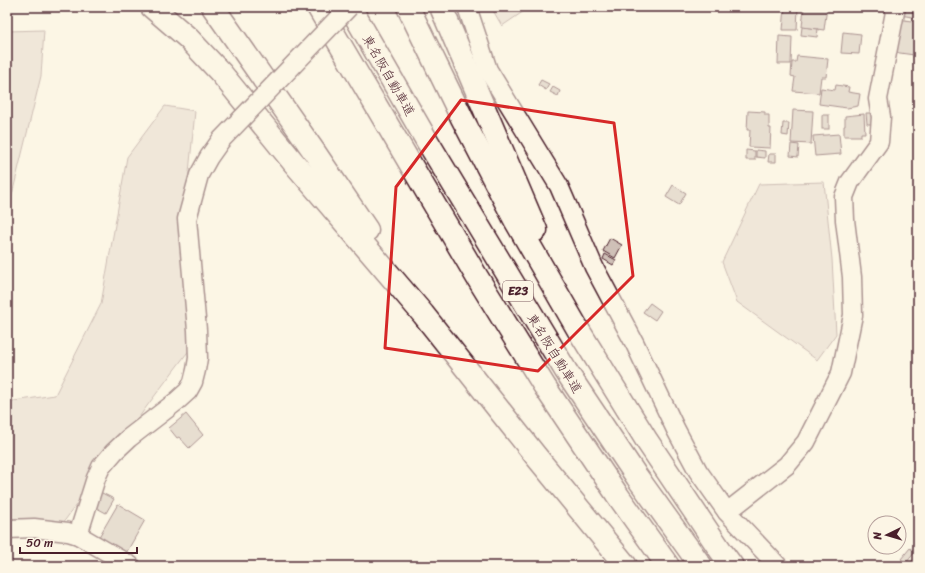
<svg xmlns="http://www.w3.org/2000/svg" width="925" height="573" font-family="Sriracha,'Klee One',sans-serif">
	<rect width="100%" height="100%" fill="#fcf5e5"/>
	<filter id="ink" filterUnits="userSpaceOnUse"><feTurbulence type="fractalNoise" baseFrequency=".025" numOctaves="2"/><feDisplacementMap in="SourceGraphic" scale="8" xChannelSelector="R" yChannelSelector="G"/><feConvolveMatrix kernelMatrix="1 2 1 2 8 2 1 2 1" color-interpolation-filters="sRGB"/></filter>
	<g filter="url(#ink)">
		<!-- green -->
		<g fill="#e2d5ca" stroke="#967a7a">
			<polygon points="491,7 530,7 502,26"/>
			<polygon points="44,30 41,76 7,215 7,31"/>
			<polygon points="165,106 195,111 188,183 190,349 147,406 63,523 7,534 7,402 55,395 101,304 127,157"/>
			<polygon points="824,182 832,259 836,334 817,360 737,302 722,262 759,184"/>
		</g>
		<!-- building -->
		<g fill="#cfc0b7" stroke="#4a1f2b">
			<polygon points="785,7 798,7 797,30 783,30"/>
			<polygon points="804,7 827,7 824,30 802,27"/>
			<polygon points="901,7 918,7 918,18 900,15"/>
			<polygon points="898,19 918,22 918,47 915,47 914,55 893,52"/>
			<polygon points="802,27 818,29 817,37 801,35"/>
			<polygon points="843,32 861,34 859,54 841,53"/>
			<polygon points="779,36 792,37 791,64 778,64"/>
			<polygon points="797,56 828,59 826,77 821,77 819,93 793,91 795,77 791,76 792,62 796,62"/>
			<polygon points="541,80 549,84 546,90 538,85"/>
			<polygon points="836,85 849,87 848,92 860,94 858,106 847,108 819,104 821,88 835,90"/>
			<polygon points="553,87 560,91 558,96 550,92"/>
			<polygon points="793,110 813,111 811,144 791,143"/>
			<polygon points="748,111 765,112 765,115 769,115 769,128 771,128 770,148 749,147 750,130 747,130"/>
			<polygon points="866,113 873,113 873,124 867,124"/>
			<polygon points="864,114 865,133 861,133 861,136 844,136 844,126 845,126 845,116"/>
			<rect x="822" y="115" width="7" height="14"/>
			<polygon points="783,123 789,123 788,136 782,135"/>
			<polygon points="839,134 841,154 815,156 813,136"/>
			<polygon points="791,144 799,145 798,157 790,156"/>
			<polygon points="746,150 755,151 755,160 746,160"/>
			<polygon points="756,150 765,151 765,158 756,157"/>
			<polygon points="769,154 776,154 776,162 768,162"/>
			<polygon points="673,185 686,193 679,205 666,197"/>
			<polygon points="610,238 622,245 615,258 603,251"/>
			<polygon points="605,254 616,260 613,265 603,259"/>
			<polygon points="650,303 661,311 655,320 643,312"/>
			<polygon points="186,414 203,435 189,448 179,437 177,438 169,428"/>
			<polygon points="100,492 114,499 106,513 93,506"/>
			<polygon points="118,504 145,520 125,555 96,542"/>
			<polygon points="910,548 915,552 906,563 901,559"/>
		</g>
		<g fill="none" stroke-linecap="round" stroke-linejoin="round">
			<!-- minor casing -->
			<g stroke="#4a1f2b" stroke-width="21">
				<g id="minor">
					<polyline points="467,7 488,70 559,186 594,267 635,344 676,430 698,471 727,512 778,566"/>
					<polyline points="727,512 787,465 806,442 841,373 853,315 852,277 845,220 844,197 850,182 879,142 881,117 878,99 896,7"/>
					<polyline points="7,529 34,528 68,532 78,535 131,566"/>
					<polyline points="78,535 96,478 101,467 114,452 129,438 177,401 188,391 193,382 196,370 198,358 197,330 187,219 199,175 209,157 221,140"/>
				</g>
			</g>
			<!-- highway casing -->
			<g stroke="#4a1f2b" stroke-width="25">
				<g id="highway">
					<polyline points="152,7 188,38 221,73 294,163 423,314 535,455 626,566"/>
					<polyline points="213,7 313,150 367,230"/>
					<polyline points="318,7 477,277 545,387 616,493 668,566"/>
					<polyline points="350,7 426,139 566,371 637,477 701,566"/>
					<polyline points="408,7 462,118 515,220 579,331 647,441 721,551 732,566"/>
					<polyline points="441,7 536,230"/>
				</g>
			</g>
			<!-- minor -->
			<use href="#minor" stroke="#fcf5e5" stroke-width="18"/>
			<!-- highway -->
			<use href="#highway" stroke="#fcf5e5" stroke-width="22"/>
			<!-- minor-bridge casing -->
			<g stroke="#4a1f2b" stroke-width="21" stroke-linecap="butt">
				<polyline id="minor-bridge" points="221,140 349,7"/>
			</g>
			<!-- minor-bridge -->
			<use href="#minor-bridge" stroke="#fcf5e5" stroke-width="18"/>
		</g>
	</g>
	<!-- marked area -->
	<path d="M0 0H925V573H0ZM461,100L614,123L633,276L538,371L385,348L396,187Z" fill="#fcf5e5" fill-opacity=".55" fill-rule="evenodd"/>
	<path fill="none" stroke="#d62828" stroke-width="3" stroke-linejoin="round" d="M461,100L614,123L633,276L538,371L385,348L396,187Z"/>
	<g text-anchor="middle" stroke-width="3.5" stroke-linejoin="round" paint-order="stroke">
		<!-- shield labels -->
		<rect fill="#fcf5e5" stroke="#7f5f63" stroke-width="1" x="503" y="281" width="30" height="20" rx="3"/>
		<g font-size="12" font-weight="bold" fill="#4a1f2b">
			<text x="518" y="295">E23</text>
		</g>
		<!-- street labels -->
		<g font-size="13" fill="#4a1f2b" stroke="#fcf5e5">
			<text transform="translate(389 75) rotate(60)" y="5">東名阪自動車道</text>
			<text transform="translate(555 353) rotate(58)" y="5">東名阪自動車道</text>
		</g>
	</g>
	<!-- margin -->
	<rect width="925" height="573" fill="none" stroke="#fcf5e5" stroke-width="24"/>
	<rect x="12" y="12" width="901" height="549" fill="none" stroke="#4a1f2b" stroke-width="1.5" filter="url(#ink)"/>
	<!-- north arrow -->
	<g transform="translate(887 535) rotate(265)"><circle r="19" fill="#fcf5e5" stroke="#b59f9b"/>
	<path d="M0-3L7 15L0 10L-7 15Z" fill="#4a1f2b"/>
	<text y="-6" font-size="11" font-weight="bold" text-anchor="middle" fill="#4a1f2b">N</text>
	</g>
	<!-- scale -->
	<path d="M20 547v6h117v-6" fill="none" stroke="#4a1f2b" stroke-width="2"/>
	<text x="26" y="547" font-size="12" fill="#4a1f2b" stroke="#fcf5e5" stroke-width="3" paint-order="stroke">50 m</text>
</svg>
